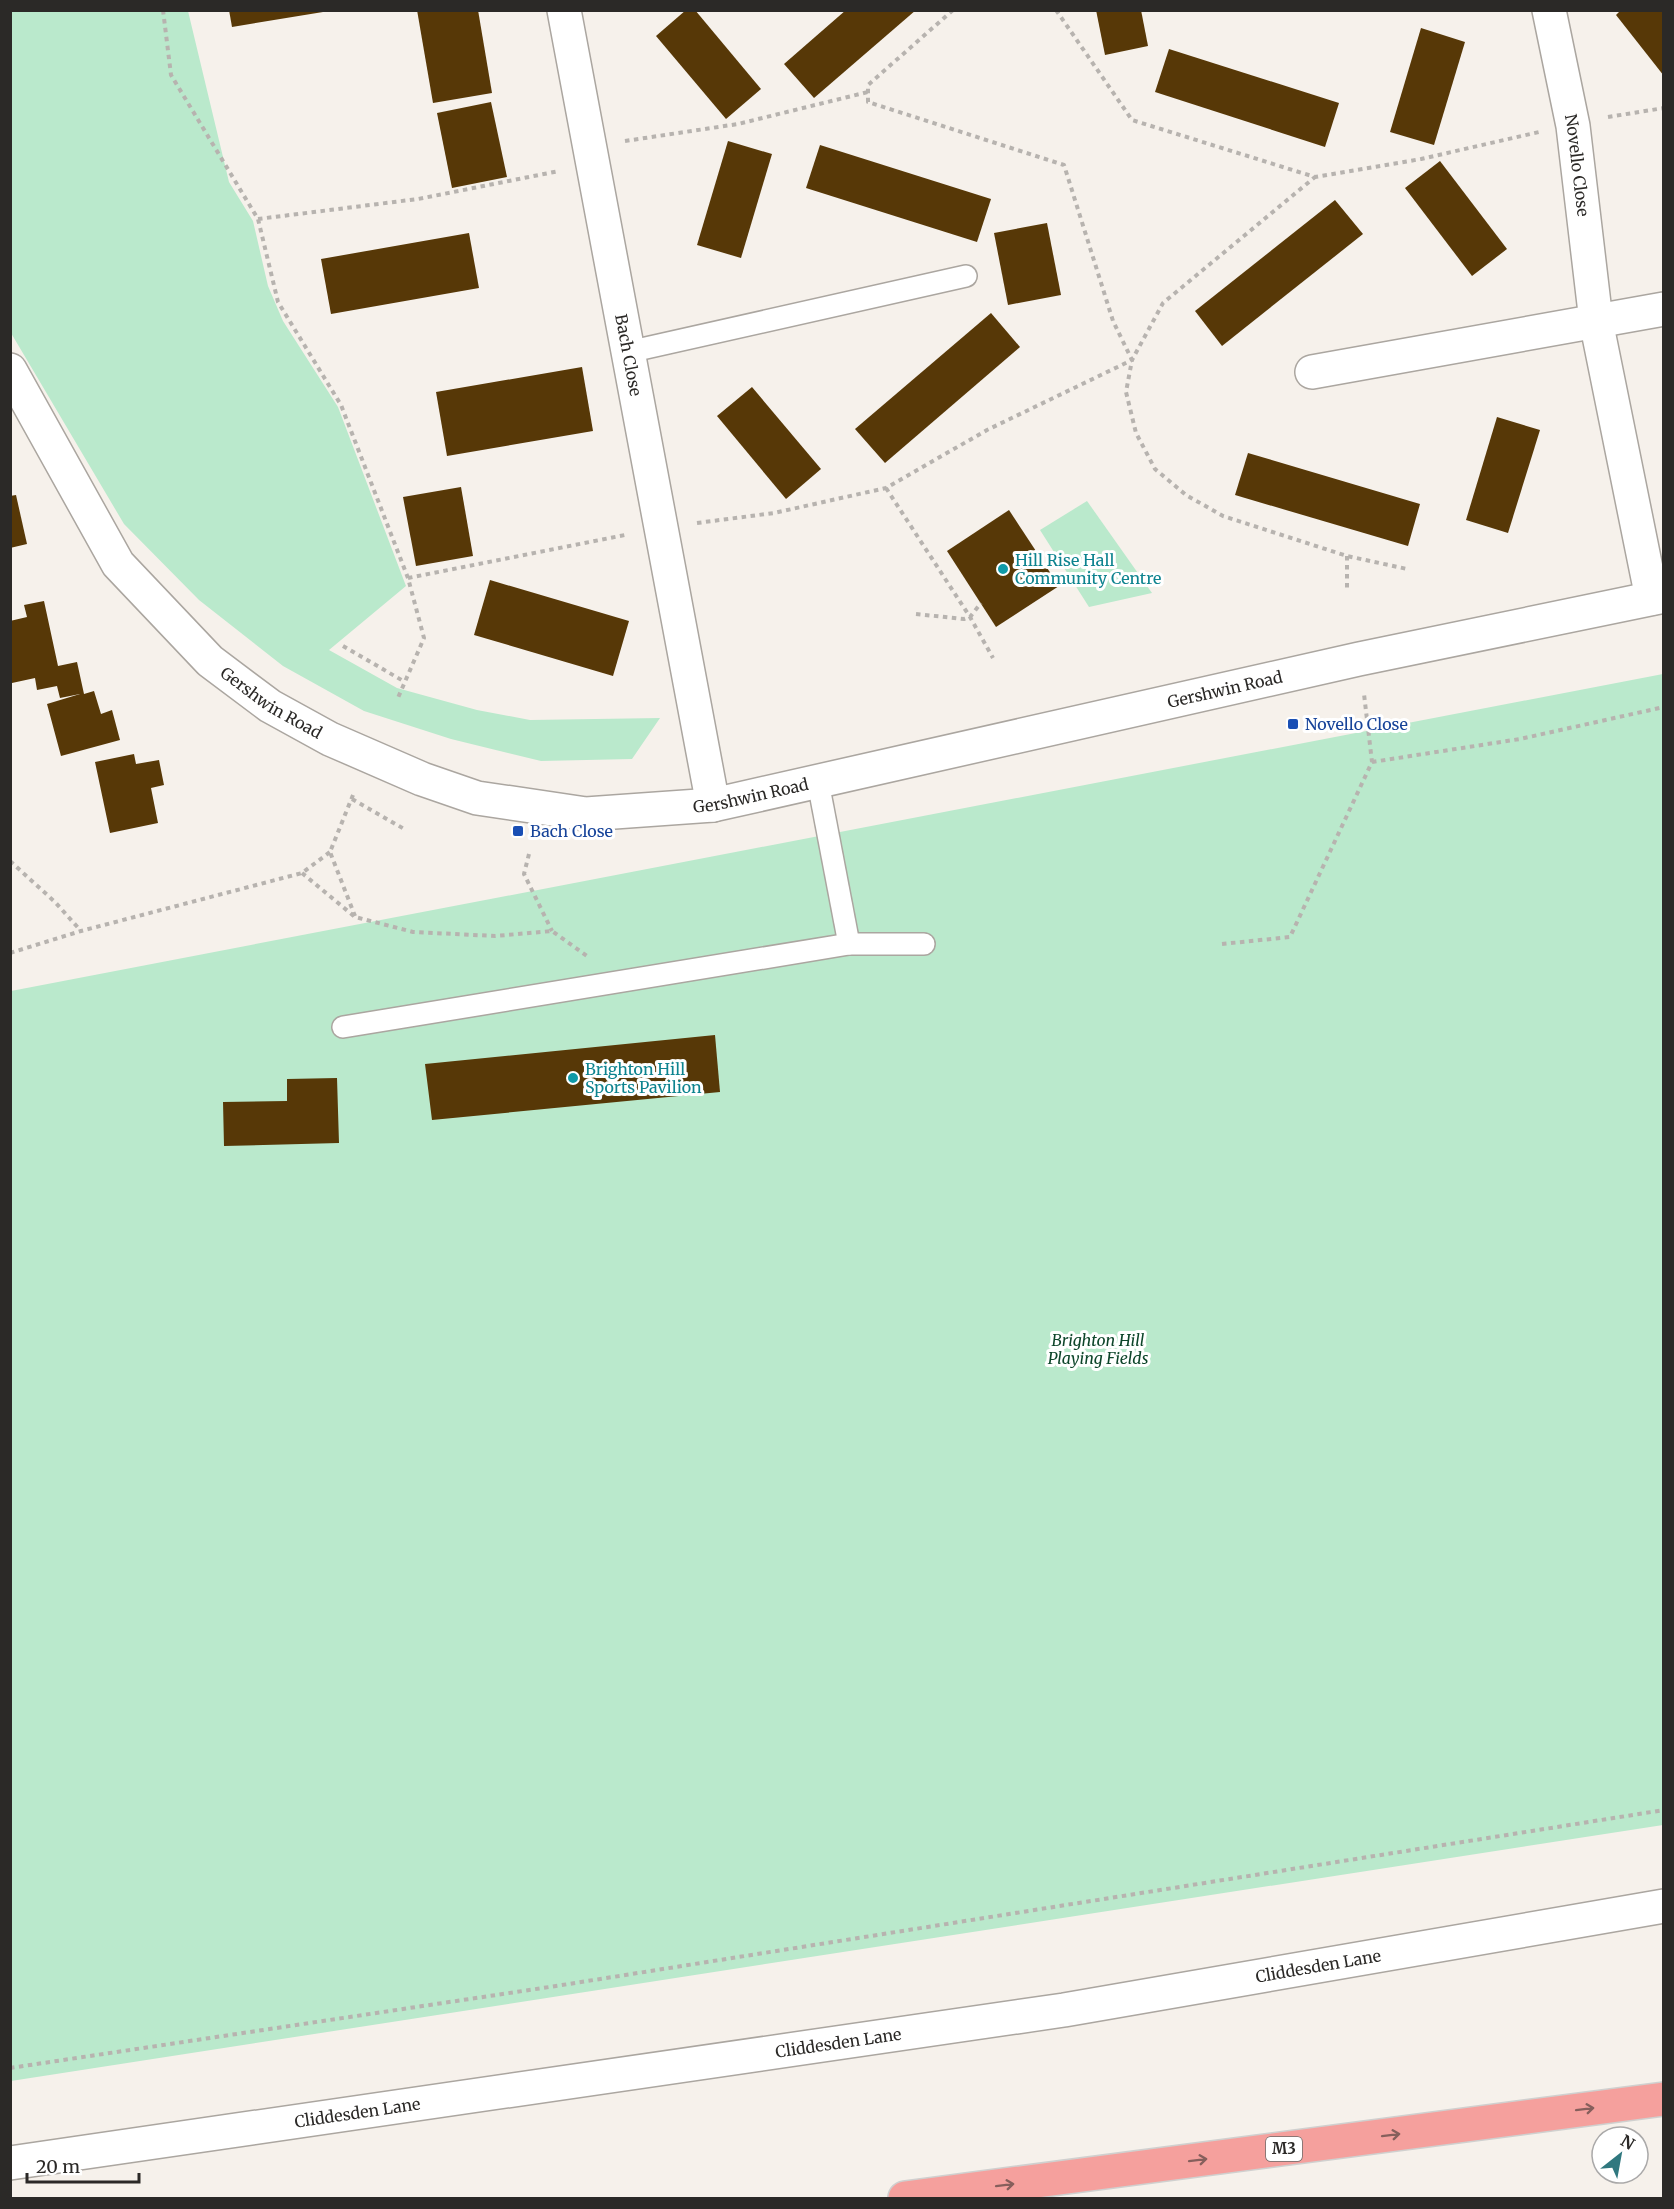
<svg xmlns="http://www.w3.org/2000/svg" width="1674" height="2209" font-family="Merriweather,serif">
	<rect width="100%" height="100%" fill="#f6f1eb"/>
	<!-- green -->
	<g fill="#bae9cc">
		<polygon points="10,11 188,11 229,182 253,221 268,286 283,321 338,407 406,586 329,650 397,688 477,710 530,720 660,718 632,759 541,761 451,739 364,711 283,666 199,600 124,524 11,333"/>
		<polygon points="1087,501 1152,593 1089,607 1040,530"/>
		<polygon points="1663,674 1663,1825 11,2081 11,991"/>
	</g>
	<!-- building -->
	<g fill="#573807">
		<polygon points="229,10 323,10 323,12 232,27"/>
		<polygon points="417,10 478,10 492,93 433,103"/>
		<polygon points="686,10 695,10 761,89 726,119 656,36"/>
		<polygon points="846,10 916,10 814,98 784,64"/>
		<polygon points="1096,10 1141,10 1148,46 1105,55"/>
		<polygon points="1621,10 1664,10 1664,76 1616,15"/>
		<polygon points="1421,28 1465,42 1434,145 1390,132"/>
		<polygon points="1169,49 1339,103 1325,147 1155,92"/>
		<polygon points="491,102 507,177 452,188 437,113"/>
		<polygon points="728,141 772,154 741,258 697,245"/>
		<polygon points="820,145 991,199 977,242 806,188"/>
		<polygon points="1440,161 1507,249 1472,276 1405,188"/>
		<polygon points="1335,200 1363,234 1222,346 1195,311"/>
		<polygon points="1047,223 1061,295 1008,305 994,233"/>
		<polygon points="469,233 479,288 331,314 321,259"/>
		<polygon points="991,313 1020,347 885,463 855,429"/>
		<polygon points="582,367 593,431 447,456 436,392"/>
		<polygon points="752,387 821,469 786,499 717,416"/>
		<polygon points="1497,417 1540,430 1508,533 1466,520"/>
		<polygon points="1248,453 1420,504 1408,546 1235,495"/>
		<polygon points="461,487 473,556 416,566 403,497"/>
		<polygon points="16,495 27,544 10,548 10,496"/>
		<polygon points="1009,510 1059,586 996,627 947,551"/>
		<polygon points="490,580 629,621 613,676 474,635"/>
		<polygon points="44,601 58,666 77,662 84,694 94,691 101,714 112,710 120,740 61,756 47,704 80,694 60,698 57,686 37,690 35,678 12,683 10,621 27,617 24,605"/>
		<polygon points="134,754 136,764 159,760 164,785 151,788 158,823 110,833 95,762"/>
		<polygon points="715,1035 720,1092 432,1120 425,1064"/>
		<polygon points="337,1078 339,1143 224,1146 223,1102 287,1101 287,1079"/>
	</g>
	<g fill="none" stroke-linecap="round" stroke-linejoin="round">
		<!-- lane casing -->
		<g stroke="#aba6a0" stroke-width="24">
			<g id="lane">
				<polyline points="628,352 966,276"/>
				<polyline points="818,782 849,944"/>
				<polyline points="343,1027 849,944 924,944"/>
			</g>
		</g>
		<!-- street casing -->
		<g stroke="#aba6a0" stroke-width="36">
			<g id="street">
				<path id="s1" d="M564,10L713,805"/>
				<path id="s2" d="M1549,10L1573,126L1596,321L1652,598"/>
				<path id="s3" d="M10,370L118,564L210,661L270,706L330,739L422,779L477,798L586,814L713,805L1359,659L1664,596"/>
				<polyline points="1312,372 1664,309"/>
			</g>
		</g>
		<!-- secondary casing -->
		<g stroke="#aba6a0" stroke-width="36">
			<g id="secondary">
				<path id="s4" d="M10,2163L1064,2010L1664,1906"/>
			</g>
		</g>
		<!-- highway casing -->
		<g stroke="#d0d0cf" stroke-width="36">
			<polyline id="highway" points="905,2198 1664,2099"/>
		</g>
		<!-- path -->
		<g stroke="#b7b3af" stroke-width="4" stroke-dasharray="4.5 4.5" stroke-linecap="butt">
			<polyline points="163,10 171,75 258,219 278,302 341,405 408,578 424,638 397,700"/>
			<polyline points="953,10 868,85 868,102 1064,165 1113,321 1132,360 1126,392 1136,433 1155,469 1186,495 1223,516 1347,556 1407,569"/>
			<polyline points="1056,10 1132,120 1315,177 1421,159 1539,132"/>
			<polyline points="1608,117 1664,108"/>
			<polyline points="625,141 738,124 868,92"/>
			<polyline points="258,219 418,199 559,171"/>
			<polyline points="886,488 970,617 993,658"/>
			<polyline points="697,523 774,513 886,488 987,430 1132,360 1163,303 1315,177"/>
			<polyline points="1347,556 1347,591"/>
			<polyline points="408,578 625,535"/>
			<polyline points="916,614 964,619 970,617 981,603"/>
			<polyline points="343,646 405,682"/>
			<polyline points="1372,762 1520,739 1664,707"/>
			<polyline points="353,795 330,852 355,916"/>
			<polyline points="352,799 406,830"/>
			<polyline points="529,854 524,874 552,931"/>
			<polyline points="10,861 55,902 81,931"/>
			<polyline points="302,873 355,917 413,932 495,936 552,931 587,956"/>
			<polyline points="1222,944 1290,937 1372,762 1364,694"/>
			<polyline points="10,953 81,931 302,873 330,852"/>
			<polyline points="10,2068 556,1986 1664,1810"/>
		</g>
		<!-- lane -->
		<use href="#lane" stroke="#fff" stroke-width="21"/>
		<!-- street -->
		<use href="#street" stroke="#fff" stroke-width="33"/>
		<!-- secondary -->
		<use href="#secondary" stroke="#fff" stroke-width="33"/>
		<!-- highway -->
		<use href="#highway" stroke="#f5a09d" stroke-width="33"/>
	</g>
	<!-- one-way arrows -->
	<defs><path id="oneway-shaft" d="M-6 0H5M1.5-3L5.5 0L1.5 3" fill="none" stroke-width="1.6" stroke-linecap="round" stroke-linejoin="round" transform="scale(1.5)"/></defs>
	<g stroke="#865f5c">
		<use href="#oneway-shaft" transform="translate(1585 2109) rotate(-7)"/>
		<use href="#oneway-shaft" transform="translate(1391 2135) rotate(-7)"/>
		<use href="#oneway-shaft" transform="translate(1198 2160) rotate(-7)"/>
		<use href="#oneway-shaft" transform="translate(1005 2185) rotate(-7)"/>
	</g>
	<!-- markers -->
	<g fill="#0f9aa8" stroke="#fff" stroke-width="2">
		<circle cx="1003" cy="569" r="6"/>
		<circle cx="573" cy="1078" r="6"/>
	</g>
	<g fill="#1a4fb4" stroke="#fff" stroke-width="2">
		<rect x="1287" y="718" width="12" height="12" rx="3"/>
		<rect x="512" y="825" width="12" height="12" rx="3"/>
	</g>
	<g text-anchor="middle" stroke-width="6" stroke-linejoin="round" paint-order="stroke">
		<!-- shield labels -->
		<rect fill="#fff" stroke="#6b6968" stroke-width="1.5" x="1266" y="2137" width="36" height="24" rx="4.5"/>
		<g font-size="15" font-weight="bold" fill="#2b2927">
			<text x="1284" y="2154">M3</text>
		</g>
		<!-- street labels -->
		<g font-size="16" fill="#2b2927" stroke="#fff">
			<text dy="6" stroke="none"><textPath href="#s2" startOffset="158">Novello Close</textPath></text>
			<text dy="6" stroke="none"><textPath href="#s1" startOffset="351">Bach Close</textPath></text>
			<text dy="6" stroke="none"><textPath href="#s3" startOffset="1420">Gershwin Road</textPath></text>
			<text dy="6" stroke="none"><textPath href="#s3" startOffset="430">Gershwin Road</textPath></text>
			<text dy="6" stroke="none"><textPath href="#s3" startOffset="934">Gershwin Road</textPath></text>
			<text dy="6" stroke="none"><textPath href="#s4" startOffset="1323">Cliddesden Lane</textPath></text>
			<text dy="6" stroke="none"><textPath href="#s4" startOffset="837">Cliddesden Lane</textPath></text>
			<text dy="6" stroke="none"><textPath href="#s4" startOffset="351">Cliddesden Lane</textPath></text>
		</g>
		<!-- culture labels -->
		<g font-size="16" fill="#0d838f" stroke="#fff" text-anchor="start">
			<text x="1015" y="566">Hill Rise Hall<tspan x="1015" dy="18">Community Centre</tspan></text>
			<text x="585" y="1075">Brighton Hill<tspan x="585" dy="18">Sports Pavilion</tspan></text>
		</g>
		<!-- transit labels -->
		<g font-size="16" fill="#164399" stroke="#fff" text-anchor="start">
			<text x="1305" y="730">Novello Close</text>
			<text x="530" y="837">Bach Close</text>
		</g>
		<!-- park labels -->
		<g font-size="16" font-style="italic" fill="#0d452a" stroke="#fff">
			<text x="1098" y="1346">Brighton Hill<tspan x="1098" dy="18">Playing Fields</tspan></text>
		</g>
	</g>
	<!-- border -->
	<rect width="1674" height="2209" fill="none" stroke="#2b2927" stroke-width="24"/>
	<!-- north arrow -->
	<g transform="translate(1620 2155) rotate(31)"><circle r="28" fill="#ffffff" stroke="#aaa9a9" stroke-width="1.5"/>
	<path d="M0-4.5L10 22L0 15L-10 22Z" fill="#30787f"/>
	<text y="-9" font-size="16" font-weight="bold" text-anchor="middle" fill="#2b2927">N</text>
	</g>
	<!-- scale -->
	<path d="M27 2173v9h112v-9" fill="none" stroke="#2b2927" stroke-width="3"/>
	<text x="36" y="2173" font-size="18" fill="#2b2927" stroke="#ffffff" stroke-width="4.5" paint-order="stroke">20 m</text>
</svg>
